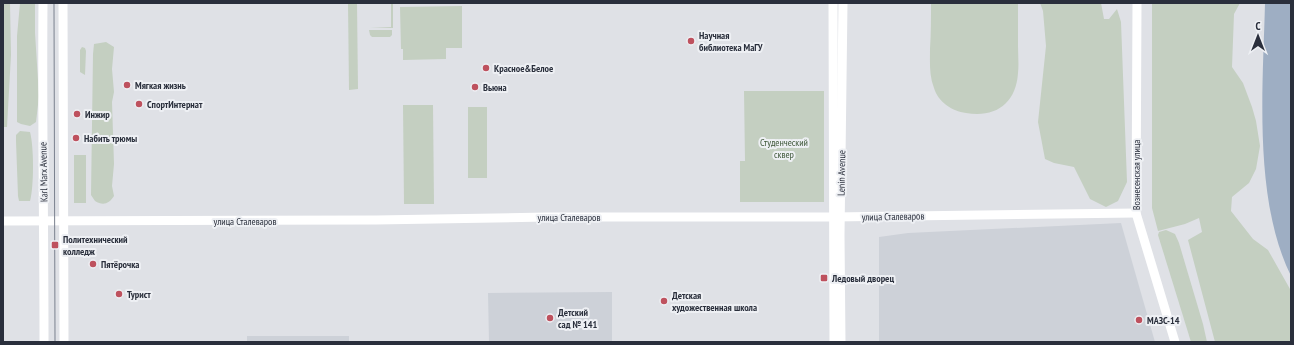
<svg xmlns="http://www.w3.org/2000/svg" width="1294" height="345" font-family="'PT Sans Narrow',sans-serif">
	<rect width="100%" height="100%" fill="#dfe1e6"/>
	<!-- built -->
	<g fill="#cdd1d8">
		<polygon points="1121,223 1155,342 879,342 879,237 908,233"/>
		<polygon points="612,292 612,342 489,342 488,293"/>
		<rect x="247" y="336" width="102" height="6"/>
	</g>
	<!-- green -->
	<g fill="#c4cfc1">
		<polygon points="3,3 10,3 11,55 7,127 3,127"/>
		<polygon points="20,3 35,3 35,33 39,96 36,122 30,126 21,124 17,122 17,36"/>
		<polygon points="348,3 357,3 358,89 349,90"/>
		<polygon points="391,3 393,3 393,28 370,28 391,27"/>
		<path d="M931,3H1018C1018,17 1018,32 1018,46C1018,55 1019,64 1018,73C1016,104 995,118 966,113C952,111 938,102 934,88C929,75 930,62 930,49C931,34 931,18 931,3Z"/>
		<polygon points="1040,3 1101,3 1104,19 1109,19 1117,9 1121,22 1127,182 1118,201 1106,207 1090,199 1074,167 1054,163 1045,159 1038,122 1046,46 1043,11"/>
		<polygon points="1152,3 1240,3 1234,14 1232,67 1243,83 1252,107 1256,121 1260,146 1256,169 1249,183 1232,197 1231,211 1253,239 1268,250 1290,289 1291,292 1291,342 1215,342 1188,240 1202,232 1199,218 1185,224 1158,231 1152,208"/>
		<polygon points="462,6 462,48 446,48 446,59 403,60 403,49 401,49 400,7"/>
		<polygon points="369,30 392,30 392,35 390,37 372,37 370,35"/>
		<path d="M106,42L114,47L112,69L114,92L112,102L114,164L112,186L114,196C109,204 103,206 95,201L91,195L93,54L94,44Z"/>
		<polygon points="82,47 85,48 86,51 85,75 80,72 80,50"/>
		<polygon points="744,91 824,91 824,202 740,202 740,161 745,161"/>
		<polygon points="403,105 433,105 434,204 404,204"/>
		<rect x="468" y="107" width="19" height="71"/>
		<path d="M20,131L30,132C34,147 34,186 30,201H19L18,196L16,141V135Z"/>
		<rect x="74" y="155" width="12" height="48"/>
		<polygon points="1166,230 1175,234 1179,243 1203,324 1207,342 1191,342 1158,235 1159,232"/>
	</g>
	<!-- water -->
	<path fill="#9eaec3" d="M1265,3H1291V276C1253,199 1263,87 1265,3Z"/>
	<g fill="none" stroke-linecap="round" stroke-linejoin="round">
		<!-- secondary -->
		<g stroke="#fff" stroke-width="9">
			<path d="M43,3C42,116 44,229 44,342"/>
			<polyline points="63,3 64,342"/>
			<polyline points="833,3 834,342"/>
			<polyline points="1137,3 1136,213 1175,342"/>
			<polyline points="3,221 376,220 547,217 833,217 1136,213"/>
			<polyline points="841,342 840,235 843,3"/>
		</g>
		<!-- tram -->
		<polyline stroke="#7a818e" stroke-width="1" points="54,3 55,342"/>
	</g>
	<!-- markers -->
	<g fill="#be515e" stroke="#eef0f4" stroke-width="1.5">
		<circle cx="691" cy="41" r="4"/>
		<circle cx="486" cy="68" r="4"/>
		<circle cx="127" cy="85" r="4"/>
		<circle cx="475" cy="87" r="4"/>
		<circle cx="139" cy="104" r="4"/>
		<circle cx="77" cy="114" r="4"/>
		<circle cx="76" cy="138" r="4"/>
		<rect x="51" y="241" width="8" height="8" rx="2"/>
		<circle cx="93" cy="264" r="4"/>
		<rect x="820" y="274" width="8" height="8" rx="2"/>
		<circle cx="119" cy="294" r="4"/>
		<circle cx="664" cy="301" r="4"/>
		<circle cx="550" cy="318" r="4"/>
		<circle cx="1139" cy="320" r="4"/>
	</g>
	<g text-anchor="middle" stroke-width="4" stroke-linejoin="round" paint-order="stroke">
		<!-- poi labels -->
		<g font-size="10" font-weight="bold" fill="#2a2f3c" stroke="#eef0f4" text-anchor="start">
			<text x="699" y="39">Научная<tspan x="699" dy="12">библиотека МаГУ</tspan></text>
			<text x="494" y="72">Красное&amp;Белое</text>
			<text x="135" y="89">Мягкая жизнь</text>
			<text x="483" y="91">Вьюна</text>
			<text x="147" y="108">СпортИнтернат</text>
			<text x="85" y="118">Инжир</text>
			<text x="84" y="142">Набить трюмы</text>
			<text x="63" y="243">Политехнический<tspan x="63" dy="12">колледж</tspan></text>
			<text x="101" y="268">Пятёрочка</text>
			<text x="832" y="282">Ледовый дворец</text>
			<text x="127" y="298">Турист</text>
			<text x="672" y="299">Детская<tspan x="672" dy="12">художественная школа</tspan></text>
			<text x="558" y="316">Детский<tspan x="558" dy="12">сад № 141</tspan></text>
			<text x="1147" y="324">МАЗС-14</text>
		</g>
		<!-- park labels -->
		<g font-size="10" fill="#3d5638" stroke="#eef0f4">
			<text x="784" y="146">Студенческий<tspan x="784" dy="12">сквер</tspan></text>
		</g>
		<!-- street labels -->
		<g font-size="10" fill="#2a2f3c" stroke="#eef0f4">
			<text transform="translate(43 172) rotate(-91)" y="4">Karl Marx Avenue</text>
			<text transform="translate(841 173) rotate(-89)" y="4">Lenin Avenue</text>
			<text transform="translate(1136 175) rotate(-90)" y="4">Вознесенская улица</text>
			<text transform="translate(893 216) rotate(-1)" y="4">улица Сталеваров</text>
			<text x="569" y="221">улица Сталеваров</text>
			<text x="245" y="225">улица Сталеваров</text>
		</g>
	</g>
	<!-- border -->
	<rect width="1294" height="345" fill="none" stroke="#2a2f3c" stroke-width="8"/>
	<!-- north arrow -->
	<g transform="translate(1258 36)" stroke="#eef0f4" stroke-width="3" paint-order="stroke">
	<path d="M0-3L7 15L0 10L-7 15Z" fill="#2a2f3c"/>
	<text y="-6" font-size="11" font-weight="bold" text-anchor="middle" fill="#2a2f3c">С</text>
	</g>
</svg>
